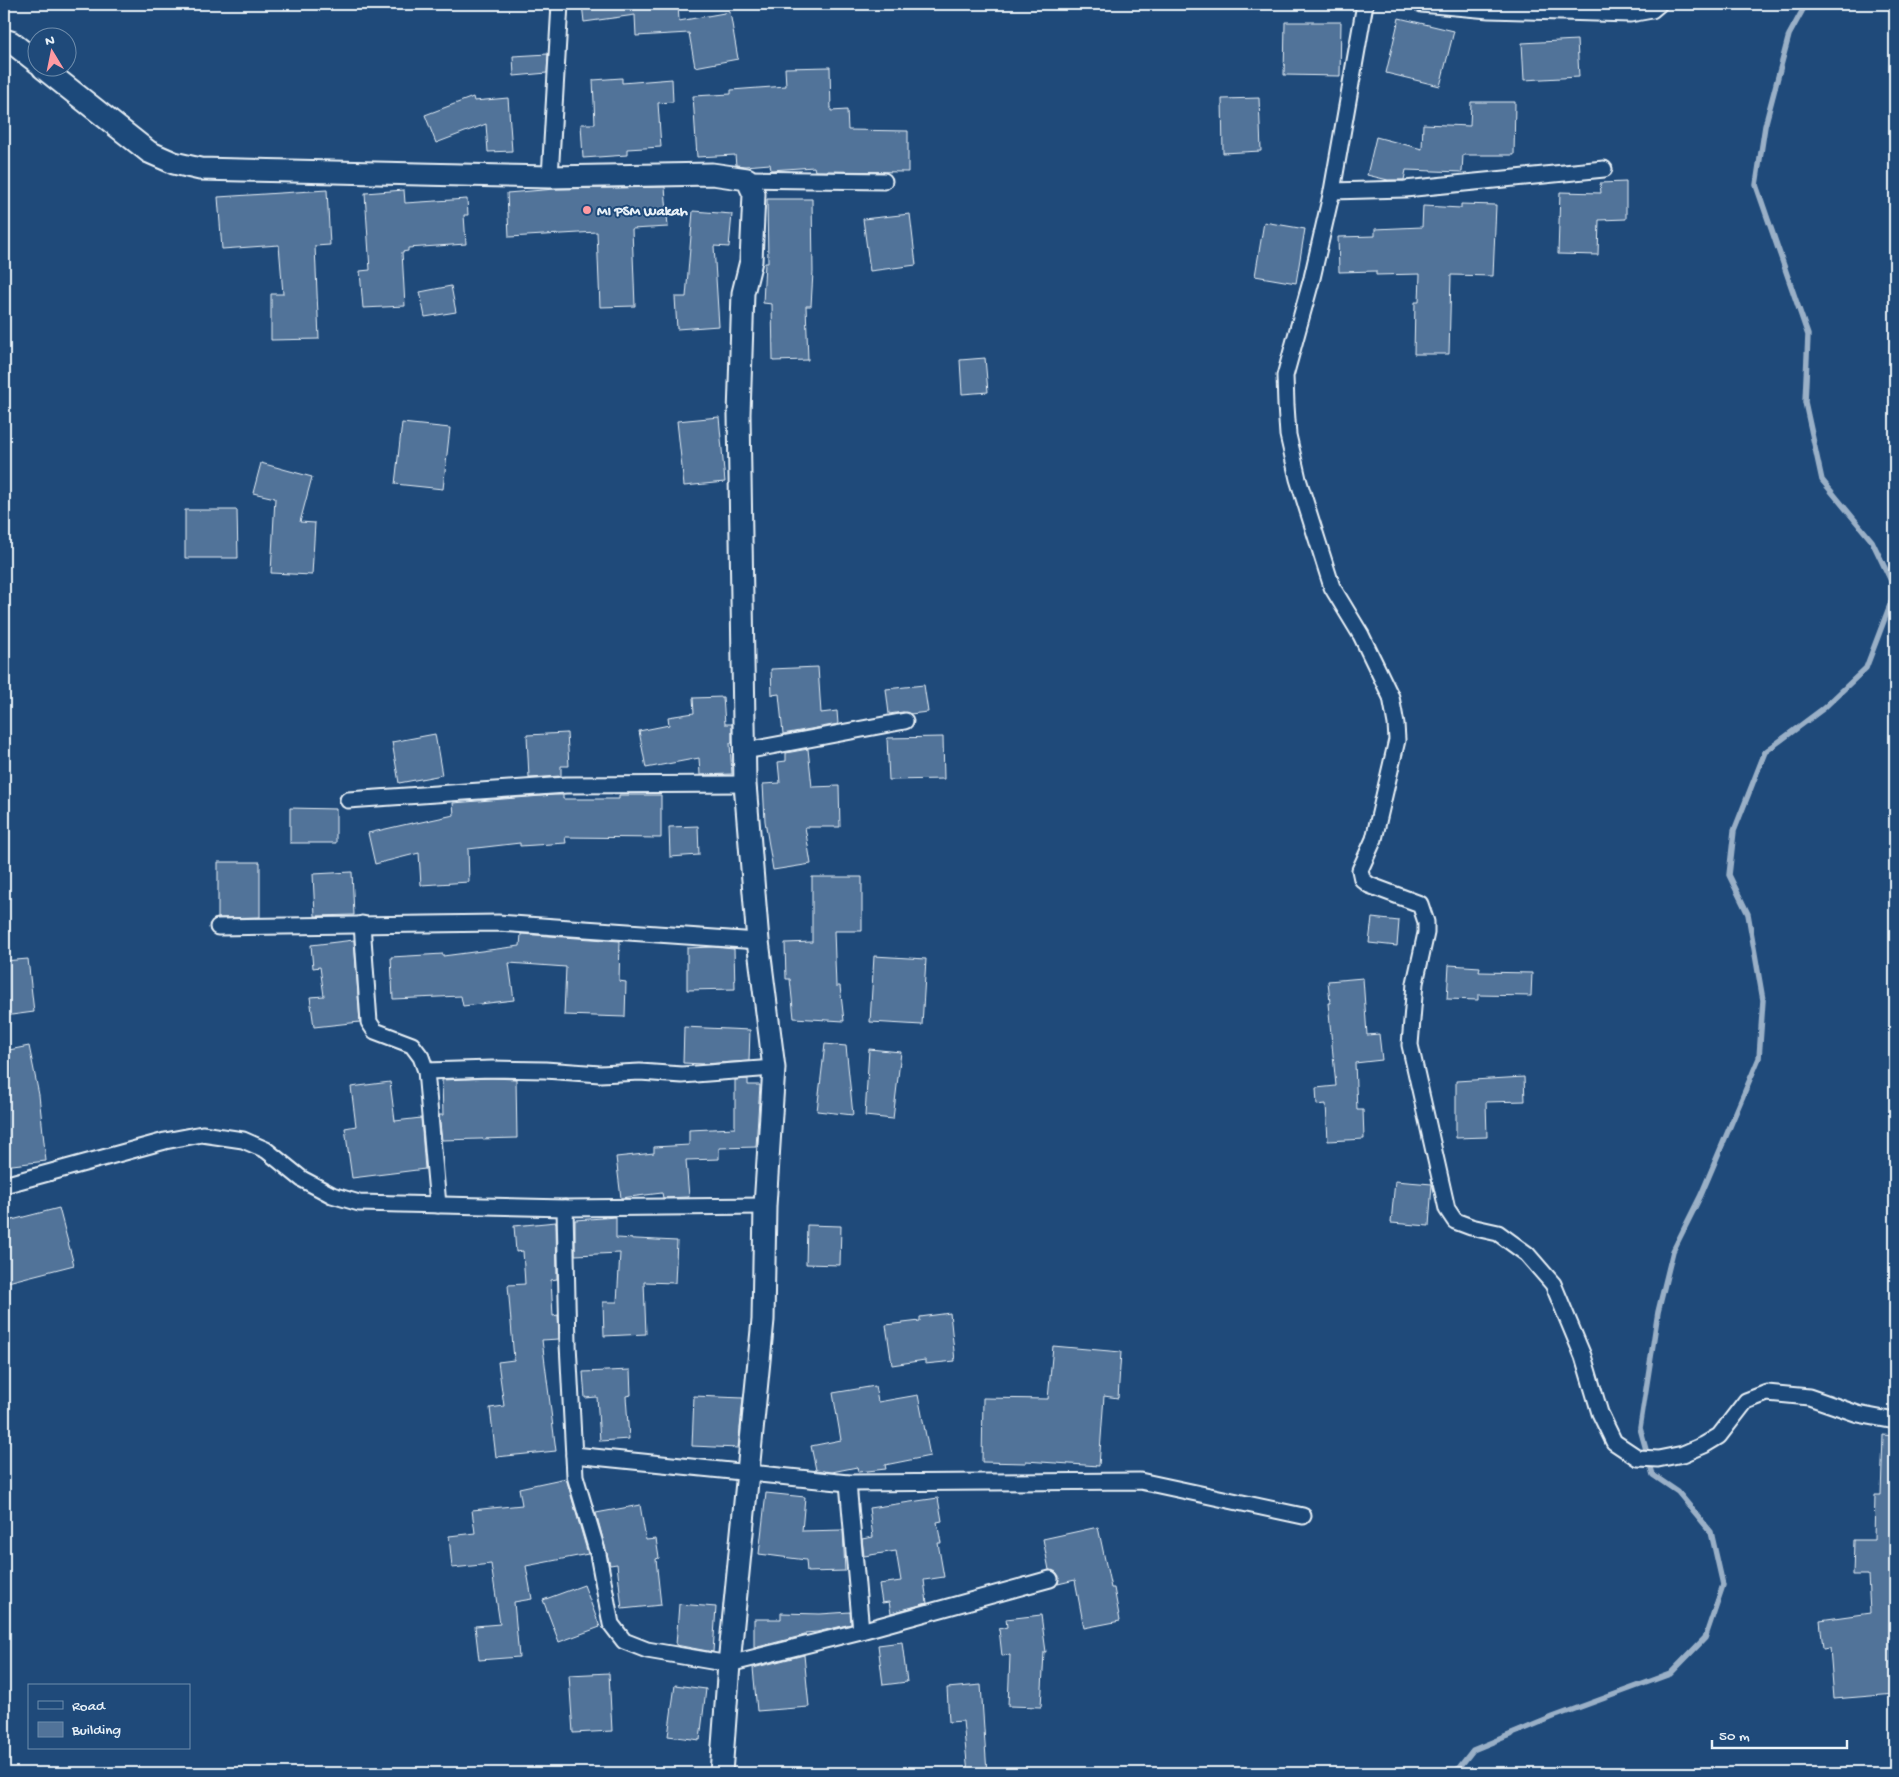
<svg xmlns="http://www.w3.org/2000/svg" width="1899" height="1777" font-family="'Gochi Hand',sans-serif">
	<rect width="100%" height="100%" fill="#1f4a7a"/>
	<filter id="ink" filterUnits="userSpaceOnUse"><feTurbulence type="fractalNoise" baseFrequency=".02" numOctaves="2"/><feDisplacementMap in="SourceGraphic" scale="10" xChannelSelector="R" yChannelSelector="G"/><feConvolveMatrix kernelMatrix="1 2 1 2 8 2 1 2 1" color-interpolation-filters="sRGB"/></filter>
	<g filter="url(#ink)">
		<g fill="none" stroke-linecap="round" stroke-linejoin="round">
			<!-- stream -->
			<g stroke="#9ab0c7" stroke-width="5.5">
				<polyline points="1806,4 1789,35 1765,126 1756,185 1808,335 1805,402 1822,480 1872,541 1895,589"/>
				<polyline points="1455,1773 1473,1750 1553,1717 1670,1674 1705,1638 1723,1585 1711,1532 1678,1492 1653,1475 1640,1428 1658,1312 1673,1251 1701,1195 1759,1058 1763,1000 1748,914 1729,875 1734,831 1765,752 1824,708 1866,668 1895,592"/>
			</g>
		</g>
		<!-- building -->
		<g fill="#517399" stroke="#e8f1f8">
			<polygon points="582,4 678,4 679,21 730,12 738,59 695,67 689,33 636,36 635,15 584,22"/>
			<polygon points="1399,18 1454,31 1440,86 1386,73"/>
			<polygon points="1285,22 1341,22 1340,76 1284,75"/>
			<polygon points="1577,40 1579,77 1524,80 1522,43"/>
			<polygon points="548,54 547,73 514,76 513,56"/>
			<polygon points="830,67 831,111 847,110 848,130 908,131 908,172 815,171 814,167 771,170 770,164 745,166 736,165 735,155 697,157 693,96 731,94 731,90 786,86 785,68"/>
			<polygon points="622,78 622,83 672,79 673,102 658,103 661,147 627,149 627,155 583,158 581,124 595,124 593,80"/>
			<polygon points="473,97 474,101 508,98 512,151 488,152 486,124 436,143 425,115"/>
			<polygon points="1259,98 1261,151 1223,153 1222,99"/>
			<polygon points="1471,102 1515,102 1514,155 1463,155 1462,172 1406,170 1404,180 1388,180 1367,175 1376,137 1422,149 1423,124 1470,126"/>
			<polygon points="1626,182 1626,219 1599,220 1598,255 1558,254 1560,192 1601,193 1600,183"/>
			<polygon points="665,187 668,227 632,229 635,306 600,307 597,232 509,237 507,193 555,189"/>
			<polygon points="327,190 330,245 315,246 319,339 271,340 271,294 283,294 279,245 222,249 218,197"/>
			<polygon points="404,190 405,203 467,199 468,215 464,215 466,244 408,248 408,251 402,252 405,306 363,308 360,271 370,270 365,193"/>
			<polygon points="767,199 812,199 813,272 811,306 806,306 808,360 773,361 772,304 763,303 765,263 768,263"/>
			<polygon points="1461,204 1496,205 1493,276 1451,275 1449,354 1414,354 1415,302 1419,302 1420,274 1376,275 1376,271 1339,272 1338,237 1375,236 1375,229 1422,227 1423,206 1461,208"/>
			<polygon points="693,211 732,214 729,247 714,246 719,326 677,329 675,297 686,297"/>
			<polygon points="910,214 916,265 870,271 863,219"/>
			<polygon points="1264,222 1305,229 1296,283 1255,276"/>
			<polygon points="451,286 456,312 425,317 420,292"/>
			<polygon points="985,358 988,392 962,394 960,360"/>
			<polygon points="719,417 725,482 684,486 677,421"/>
			<polygon points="402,423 450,428 443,489 395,484"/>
			<polygon points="261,463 312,477 300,522 315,523 312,575 271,573 275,498 253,493"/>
			<polygon points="185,510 237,510 238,558 185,558"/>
			<polygon points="818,667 821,713 837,711 838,724 783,734 779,694 772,695 771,669"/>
			<polygon points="924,685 928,712 910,714 903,712 889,714 886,689"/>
			<polygon points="723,697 725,724 732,724 732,743 730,743 732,774 700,775 699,758 646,768 639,731 669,725 668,717 694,713 693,698"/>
			<polygon points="567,733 569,766 561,766 561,776 529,778 527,735"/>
			<polygon points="435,734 442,775 399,783 392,742"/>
			<polygon points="943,737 944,779 889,780 887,738"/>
			<polygon points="808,749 812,787 839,786 840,827 805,827 811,864 773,870 765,821 763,784 780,783 778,762 786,761 786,753"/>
			<polygon points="554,795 563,795 563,799 619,799 619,795 661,795 661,838 565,837 566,843 520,846 520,843 468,849 469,882 421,885 419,853 375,864 368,833 412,823 412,824 454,815 453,803"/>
			<polygon points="290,808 336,809 336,843 290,843"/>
			<polygon points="698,826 699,855 670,857 669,827"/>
			<polygon points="218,862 260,862 260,917 218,918"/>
			<polygon points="352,872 354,915 315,916 313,874"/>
			<polygon points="812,877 862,877 862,931 834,931 836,986 840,986 844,1021 794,1018 790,979 786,979 785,943 812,942"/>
			<polygon points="1372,918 1399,921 1397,946 1369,943"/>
			<polygon points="521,934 620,941 619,981 626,982 625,1017 564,1015 566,967 509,963 514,1000 463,1006 461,996 393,999 391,957 443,954 443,956 520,946"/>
			<polygon points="354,940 360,1022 314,1027 310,997 324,996 320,967 313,968 311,945"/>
			<polygon points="713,947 734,949 735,989 687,990 687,948"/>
			<polygon points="874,956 926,959 922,1025 870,1022"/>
			<polygon points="28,959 34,1012 4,1016 4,961"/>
			<polygon points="1449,965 1480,967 1479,972 1532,973 1531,996 1478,995 1478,1000 1447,999"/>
			<polygon points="1363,978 1367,1035 1379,1034 1382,1060 1355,1063 1357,1110 1363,1110 1364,1139 1328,1141 1326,1104 1317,1105 1316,1088 1336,1086 1328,1003 1330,1003 1328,981"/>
			<polygon points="684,1027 750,1030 749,1061 704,1064 683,1063"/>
			<polygon points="825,1044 846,1046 853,1115 817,1111"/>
			<polygon points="29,1046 39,1095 46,1161 4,1166 4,1051"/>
			<polygon points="869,1049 901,1052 893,1119 865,1116"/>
			<polygon points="1524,1077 1525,1101 1486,1102 1487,1137 1456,1138 1456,1081"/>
			<polygon points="492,1078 516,1079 517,1138 442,1140 439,1115 443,1115 442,1080"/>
			<polygon points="748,1079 748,1085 760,1085 756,1147 719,1148 719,1159 686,1160 689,1197 663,1198 662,1193 621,1198 616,1157 654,1153 654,1147 689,1145 689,1130 735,1128 735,1080"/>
			<polygon points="390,1082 395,1121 421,1118 425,1169 352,1178 345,1128 356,1126 351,1087"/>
			<polygon points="1395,1181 1432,1184 1429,1226 1391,1223"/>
			<polygon points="59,1208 74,1265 4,1283 4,1222"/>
			<polygon points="616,1217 616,1238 677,1241 675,1283 644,1282 646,1334 604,1336 603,1302 617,1302 620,1253 575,1255 575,1220"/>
			<polygon points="556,1222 557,1279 551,1280 553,1316 558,1315 559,1339 542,1340 556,1451 496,1457 490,1408 504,1406 498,1362 514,1360 508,1285 525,1284 523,1251 516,1252 514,1226"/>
			<polygon points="807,1225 841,1226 840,1265 806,1264"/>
			<polygon points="950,1313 955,1361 925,1364 925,1360 892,1365 886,1325 920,1321 920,1317"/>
			<polygon points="1053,1346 1121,1352 1118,1398 1104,1396 1099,1466 1026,1461 1026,1463 982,1462 983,1398 1048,1399"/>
			<polygon points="630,1370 631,1395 626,1396 629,1439 600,1441 597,1397 585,1398 583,1372"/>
			<polygon points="875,1386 878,1402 918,1395 930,1456 885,1465 886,1469 858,1472 857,1467 832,1472 816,1470 811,1446 841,1440 833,1393"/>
			<polygon points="694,1396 743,1398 738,1448 692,1446"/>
			<polygon points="1883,1435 1895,1436 1895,1658 1893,1658 1895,1694 1834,1699 1830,1648 1823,1649 1820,1620 1870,1613 1868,1575 1853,1575 1854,1540 1874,1540 1875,1495 1881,1495"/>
			<polygon points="566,1478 588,1554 526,1566 532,1599 514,1602 519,1657 479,1660 475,1626 500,1624 491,1564 452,1568 449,1536 475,1533 472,1510 522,1505 519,1488"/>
			<polygon points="766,1493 805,1497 802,1531 843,1530 845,1571 807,1572 806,1560 759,1554"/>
			<polygon points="938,1498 942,1521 937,1522 941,1543 938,1543 944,1577 924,1580 927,1603 891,1613 889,1602 882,1603 879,1584 901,1581 896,1551 864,1556 862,1539 873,1537 869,1508"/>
			<polygon points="640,1505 646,1540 656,1539 659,1558 656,1559 661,1605 622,1609 617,1564 610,1565 596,1513"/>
			<polygon points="1098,1527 1111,1588 1114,1588 1120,1621 1084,1628 1075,1580 1058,1584 1059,1576 1056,1572 1049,1570 1043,1539"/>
			<polygon points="584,1585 600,1627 559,1642 543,1600"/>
			<polygon points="679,1604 716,1607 713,1652 676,1645"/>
			<polygon points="850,1612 851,1624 817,1632 805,1633 805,1635 754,1648 754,1619 781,1619 781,1613 820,1614"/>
			<polygon points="1041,1615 1046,1652 1044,1652 1041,1707 1008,1706 1010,1655 1002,1656 999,1629 1007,1627 1006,1619"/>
			<polygon points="902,1642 907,1682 883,1685 878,1645"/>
			<polygon points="804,1655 809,1707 757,1711 753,1668"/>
			<polygon points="609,1673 612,1731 573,1733 569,1675"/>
			<polygon points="675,1685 706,1689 700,1740 668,1736"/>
			<polygon points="981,1685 987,1773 968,1773 963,1721 949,1722 947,1688"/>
		</g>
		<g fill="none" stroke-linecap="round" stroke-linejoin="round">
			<!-- street casing -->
			<g stroke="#e8f1f8" stroke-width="19">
				<g id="street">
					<polyline points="1365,4 1332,191 1312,278 1285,376 1286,405 1288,435 1298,479 1332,587 1361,635 1391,697 1396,724 1397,740 1374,839 1360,870 1362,879 1369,885 1420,904 1426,922 1426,933 1415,983 1410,1045 1447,1209 1455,1221 1471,1227 1498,1233 1527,1254 1553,1284 1583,1356 1600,1413 1614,1442 1638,1458 1658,1459 1683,1454 1704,1445 1719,1436 1746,1401 1767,1393 1809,1397 1858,1414 1895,1421"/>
					<polyline points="1421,4 1489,10 1630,14 1652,10 1659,4"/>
					<polyline points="550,177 560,4"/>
					<polyline points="747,179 884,181"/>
					<polyline points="1332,191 1405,189 1604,169"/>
					<polyline points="745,751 905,721"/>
					<polyline points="348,800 566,785 745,784"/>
					<polyline points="362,924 369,1022 375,1031 412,1045 421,1057 426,1071 438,1205"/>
					<polyline points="218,927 498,923 758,941"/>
					<polyline points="426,1071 492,1069 545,1070 600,1074 640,1072 682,1075 774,1068"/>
					<polyline points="4,1185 165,1141 202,1134 243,1140 266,1150 302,1179 332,1195 359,1203 565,1208 765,1206"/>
					<polyline points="565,1208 568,1344 575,1476 598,1554 611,1624 624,1641 647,1650 729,1664 861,1631 1050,1579"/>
					<polyline points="574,1455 848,1483 1140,1481 1303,1516"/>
					<polyline points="848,1483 861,1631"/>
				</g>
			</g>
			<!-- secondary casing -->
			<g stroke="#e8f1f8" stroke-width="25">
				<g id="secondary">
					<polyline points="4,40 11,42 38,63"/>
					<polyline points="43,68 149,152 174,163 200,169 550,177 712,174 747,179 754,194 751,261 743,293 739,414 745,784 758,941 774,1068 765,1206 763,1320 729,1664 721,1773"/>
				</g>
			</g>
			<!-- street -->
			<use href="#street" stroke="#1f4a7a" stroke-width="15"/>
			<!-- secondary -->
			<use href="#secondary" stroke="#1f4a7a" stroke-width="21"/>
		</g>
	</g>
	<!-- markers -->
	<circle fill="#ff9aa2" stroke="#1f4a7a" stroke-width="2" cx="587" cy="210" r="5"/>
	<g text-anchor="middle" stroke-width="4" stroke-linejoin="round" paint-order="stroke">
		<!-- poi labels -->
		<g font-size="15" font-weight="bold" fill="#e8f1f8" stroke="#1f4a7a" text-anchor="start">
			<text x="597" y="215">MI PSM Wakah</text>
		</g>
	</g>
	<!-- margin -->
	<rect width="1899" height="1777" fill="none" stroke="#1f4a7a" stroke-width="20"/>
	<rect x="10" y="10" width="1879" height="1757" fill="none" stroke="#e8f1f8" stroke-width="2" filter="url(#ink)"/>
	<!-- legend -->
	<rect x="28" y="1684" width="162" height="65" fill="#1f4a7a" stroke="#6f8dac"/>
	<rect x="38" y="1701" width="25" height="8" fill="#1f4a7a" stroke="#6f8dac"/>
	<text x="72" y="1710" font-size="15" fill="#e8f1f8">Road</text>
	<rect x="38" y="1722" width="25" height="15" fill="#517399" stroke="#6f8dac"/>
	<text x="72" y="1734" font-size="15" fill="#e8f1f8">Building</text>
	<!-- north arrow -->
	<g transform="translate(52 52) rotate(350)"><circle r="24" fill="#1f4a7a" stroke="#6f8dac"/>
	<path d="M0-4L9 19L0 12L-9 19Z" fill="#ff9aa2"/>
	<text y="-8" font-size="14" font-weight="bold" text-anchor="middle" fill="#e8f1f8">N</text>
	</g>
	<!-- scale -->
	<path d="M1712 1740v8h135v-8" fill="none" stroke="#e8f1f8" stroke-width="2.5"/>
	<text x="1719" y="1740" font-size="15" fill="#e8f1f8" stroke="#1f4a7a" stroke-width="4" paint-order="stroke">50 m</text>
</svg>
